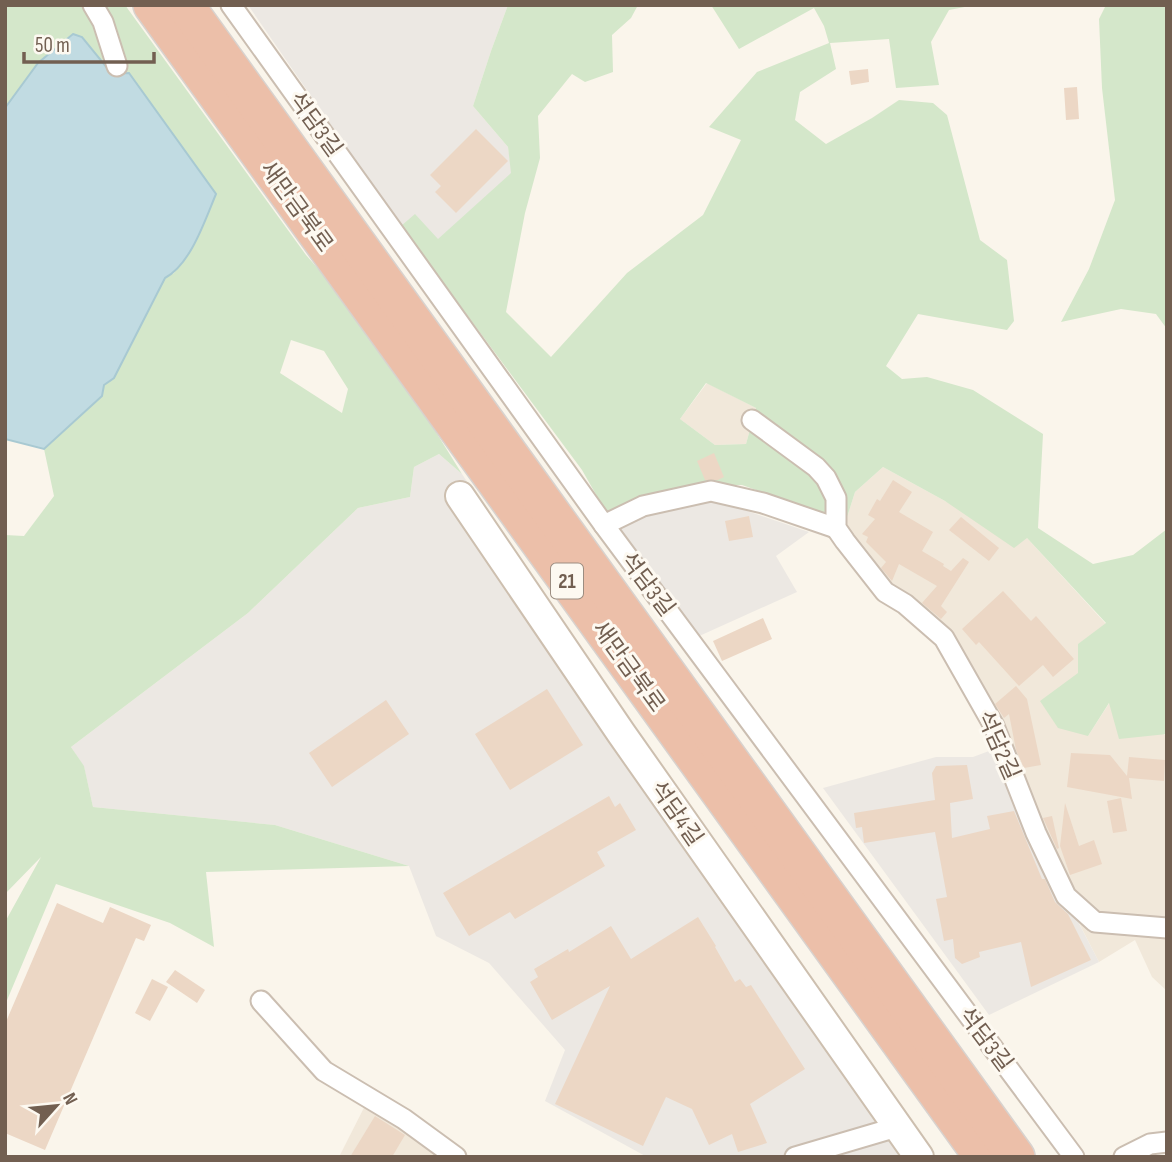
<svg xmlns="http://www.w3.org/2000/svg" width="1172" height="1162" font-family="'Sofia Sans Condensed','Noto Sans KR',sans-serif">
	<rect width="100%" height="100%" fill="#faf5eb"/>
	<!-- residential -->
	<g fill="#f1e8da">
		<polygon points="707,383 756,408 746,444 715,445 680,419"/>
		<polygon points="883,467 945,501 1027,538 1106,624 1088,736 1110,702 1165,735 1167,734 1167,991 1152,977 1135,940 1099,962 1081,927 1064,885 945,631 887,587 844,527 855,492"/>
		<polygon points="374,1088 468,1157 339,1157"/>
	</g>
	<!-- industrial -->
	<g fill="#ece8e3">
		<polygon points="248,5 508,5 491,51 473,106 508,147 512,173 438,240 401,226"/>
		<polygon points="439,454 462,474 568,634 905,1157 647,1157 545,1101 565,1050 489,963 436,936 409,866 275,825 93,807 84,767 71,747 248,613 358,508 410,497 414,467"/>
		<polygon points="712,499 809,532 776,556 797,592 697,637 617,528 632,517"/>
		<polygon points="997,748 1017,804 1099,962 989,1015 823,788 936,757 973,757"/>
	</g>
	<!-- green -->
	<g fill="#d4e7ca" fill-rule="evenodd">
		<path d="M5,5H125L306,255L373,331L462,474L439,454L414,467L410,497L358,508L248,613L71,747L84,766L93,807L275,825L409,866L206,872L214,947L170,923L56,884L5,1005V922L41,857L5,894V535L24,536L54,496L44,449L102,396L104,385L114,378L157,292L165,278L174,273L209,209L112,74L73,34L38,63L5,108ZM291,340L324,351L348,389L342,413L280,373Z"/>
		<path d="M508,5H638L631,18L612,35L613,72L585,82L572,74L538,116L540,158L525,213L506,312L551,357L627,273L703,215L741,140L709,127L757,72L829,43L824,26L814,8L739,49L711,5H975L949,10L931,42L939,85L896,88L889,39L830,43L836,69L800,92L795,120L826,144L872,118L899,100L933,103L947,115L980,240L1007,260L1014,321L1007,330L918,314L886,366L902,379L927,377L973,390L1043,434L1038,528L1093,564L1133,555L1167,529V734L1119,739L1109,703L1088,736L1058,728L1040,701L1078,673V644L1106,623L1027,538L1014,548L945,501L883,467L855,492L844,527L827,515L742,485H690L606,512L582,470L401,226L415,214L438,239L511,173L508,147L473,106L491,51ZM706,383L756,408L746,444L715,445L680,419Z"/>
		<polygon points="1106,5 1167,5 1167,329 1156,314 1121,309 1061,322 1089,269 1115,200 1102,88 1099,19"/>
	</g>
	<!-- water -->
	<path fill="#c1dbe2" stroke="#a8c9d2" stroke-width="2" d="M73,34L82,37L112,74L129,73L216,194C205,220 191,264 165,278L114,378L104,385L102,396L44,449L5,439V108L38,63Z"/>
	<!-- building -->
	<g fill="#ecd7c5">
		<polygon points="868,69 869,82 851,85 849,71"/>
		<polygon points="1077,87 1079,119 1066,120 1064,88"/>
		<polygon points="476,129 508,161 456,213 435,192 441,186 430,175"/>
		<polygon points="714,453 724,477 718,480 705,480 697,461"/>
		<polygon points="893,480 912,492 899,512 933,532 922,551 944,564 943,566 951,571 963,558 969,562 941,606 947,612 941,619 922,603 937,586 899,564 892,581 881,568 886,562 866,542 868,537 862,534 875,519 868,515 877,499 880,501"/>
		<polygon points="749,516 753,537 729,541 725,521"/>
		<polygon points="961,517 999,548 989,561 949,530"/>
		<polygon points="1003,591 1031,621 1036,616 1074,659 1053,677 1043,665 1019,686 979,642 976,645 962,629"/>
		<polygon points="763,618 772,639 722,661 713,641"/>
		<polygon points="1016,686 1027,699 1041,765 1024,768 1016,750 1009,714 1004,718 995,704"/>
		<polygon points="547,689 583,745 510,790 475,734"/>
		<polygon points="386,700 409,734 332,787 309,753"/>
		<polygon points="1071,753 1110,755 1127,776 1129,757 1165,760 1164,781 1129,778 1132,799 1067,787"/>
		<polygon points="967,765 973,799 950,803 952,838 990,829 987,816 1014,811 1042,879 1045,879 1055,902 1068,914 1091,960 1031,987 1021,942 979,952 980,957 962,964 955,958 953,939 944,941 936,899 947,897 935,832 864,843 862,827 856,828 854,813 935,800 932,773 936,766"/>
		<polygon points="609,796 615,807 620,803 636,830 597,852 605,866 515,919 510,912 469,936 443,893"/>
		<polygon points="1121,798 1127,831 1113,833 1107,801"/>
		<polygon points="1065,803 1079,846 1094,840 1102,864 1070,875 1060,846"/>
		<polygon points="1052,816 1059,848 1057,849 1043,818"/>
		<polygon points="57,903 103,923 110,907 151,925 144,941 136,938 45,1150 5,1133 5,1024"/>
		<polygon points="698,917 716,946 715,947 735,982 740,979 746,987 751,985 805,1069 750,1104 767,1143 738,1152 732,1134 709,1145 692,1109 666,1097 643,1146 555,1104 610,986 552,1020 530,982 538,977 534,969 568,949 569,952 611,926 631,959"/>
		<polygon points="175,970 205,990 197,1003 166,982"/>
		<polygon points="152,979 168,987 150,1021 135,1013"/>
		<polygon points="375,1116 405,1135 392,1157 350,1157"/>
	</g>
	<g fill="none" stroke-linecap="round" stroke-linejoin="round">
		<!-- street casing -->
		<g stroke="#cbbeb1" stroke-width="23">
			<g id="street">
				<polyline points="93,5 103,22 117,66"/>
				<polyline points="231,5 604,525 1074,1157"/>
				<polyline points="752,420 816,467 826,478 836,498 836,528 845,541 885,592 905,604 944,638 994,726 1036,833 1066,896 1095,922 1167,928"/>
				<polyline points="604,525 643,506 711,491 763,503 836,528"/>
				<polyline points="261,1001 324,1071 404,1119 456,1157"/>
				<polyline points="795,1157 897,1127"/>
				<polyline points="1124,1157 1150,1144 1167,1142"/>
			</g>
		</g>
		<!-- secondary casing -->
		<g stroke="#cdbfaf" stroke-width="32">
			<polyline id="secondary" points="460,496 621,733 919,1157"/>
		</g>
		<!-- highway casing -->
		<g stroke="#d8d2ce" stroke-width="40">
			<g id="highway">
				<polyline points="152,5 983,1157"/>
				<polyline points="185,5 1016,1157"/>
			</g>
		</g>
		<!-- street -->
		<use href="#street" stroke="#fff" stroke-width="19"/>
		<!-- secondary -->
		<use href="#secondary" stroke="#fff" stroke-width="28"/>
		<!-- highway -->
		<use href="#highway" stroke="#ecbfa9" stroke-width="37"/>
	</g>
	<g text-anchor="middle" stroke-width="6" stroke-linejoin="round" paint-order="stroke">
		<!-- shield labels -->
		<rect fill="#fdf9f1" stroke="#9c8d81" stroke-width="2" x="551" y="563.5" width="32" height="35" rx="5"/>
		<g font-size="21" font-weight="bold" fill="#725f51">
			<text x="567" y="588">21</text>
		</g>
		<!-- street labels -->
		<g font-size="23" fill="#725f51" stroke="#fdf9f1">
			<text transform="translate(316 124) rotate(54)" y="8">석담3길</text>
			<text transform="translate(297 206) rotate(54)" y="8">새만금북로</text>
			<text transform="translate(648 584) rotate(53)" y="8">석담3길</text>
			<text transform="translate(629 666) rotate(54)" y="8">새만금북로</text>
			<text transform="translate(999 745) rotate(66)" y="8">석담2길</text>
			<text transform="translate(677 813) rotate(55)" y="8">석담4길</text>
			<text transform="translate(986 1039) rotate(53)" y="8">석담3길</text>
		</g>
	</g>
	<!-- border -->
	<rect width="1172" height="1162" fill="none" stroke="#725f51" stroke-width="14"/>
	<!-- north arrow -->
	<g transform="translate(56 1106) rotate(63)" stroke="#fdf9f1" stroke-width="5" paint-order="stroke">
	<path d="M0-5L12 26L0 18L-12 26Z" fill="#725f51"/>
	<text y="-10" font-size="19" font-weight="bold" text-anchor="middle" fill="#725f51">N</text>
	</g>
	<!-- scale -->
	<path d="M24 52v10h130v-10" fill="none" stroke="#725f51" stroke-width="3.5"/>
	<text x="35" y="52" font-size="21" fill="#725f51" stroke="#fdf9f1" stroke-width="5" paint-order="stroke">50 m</text>
</svg>
